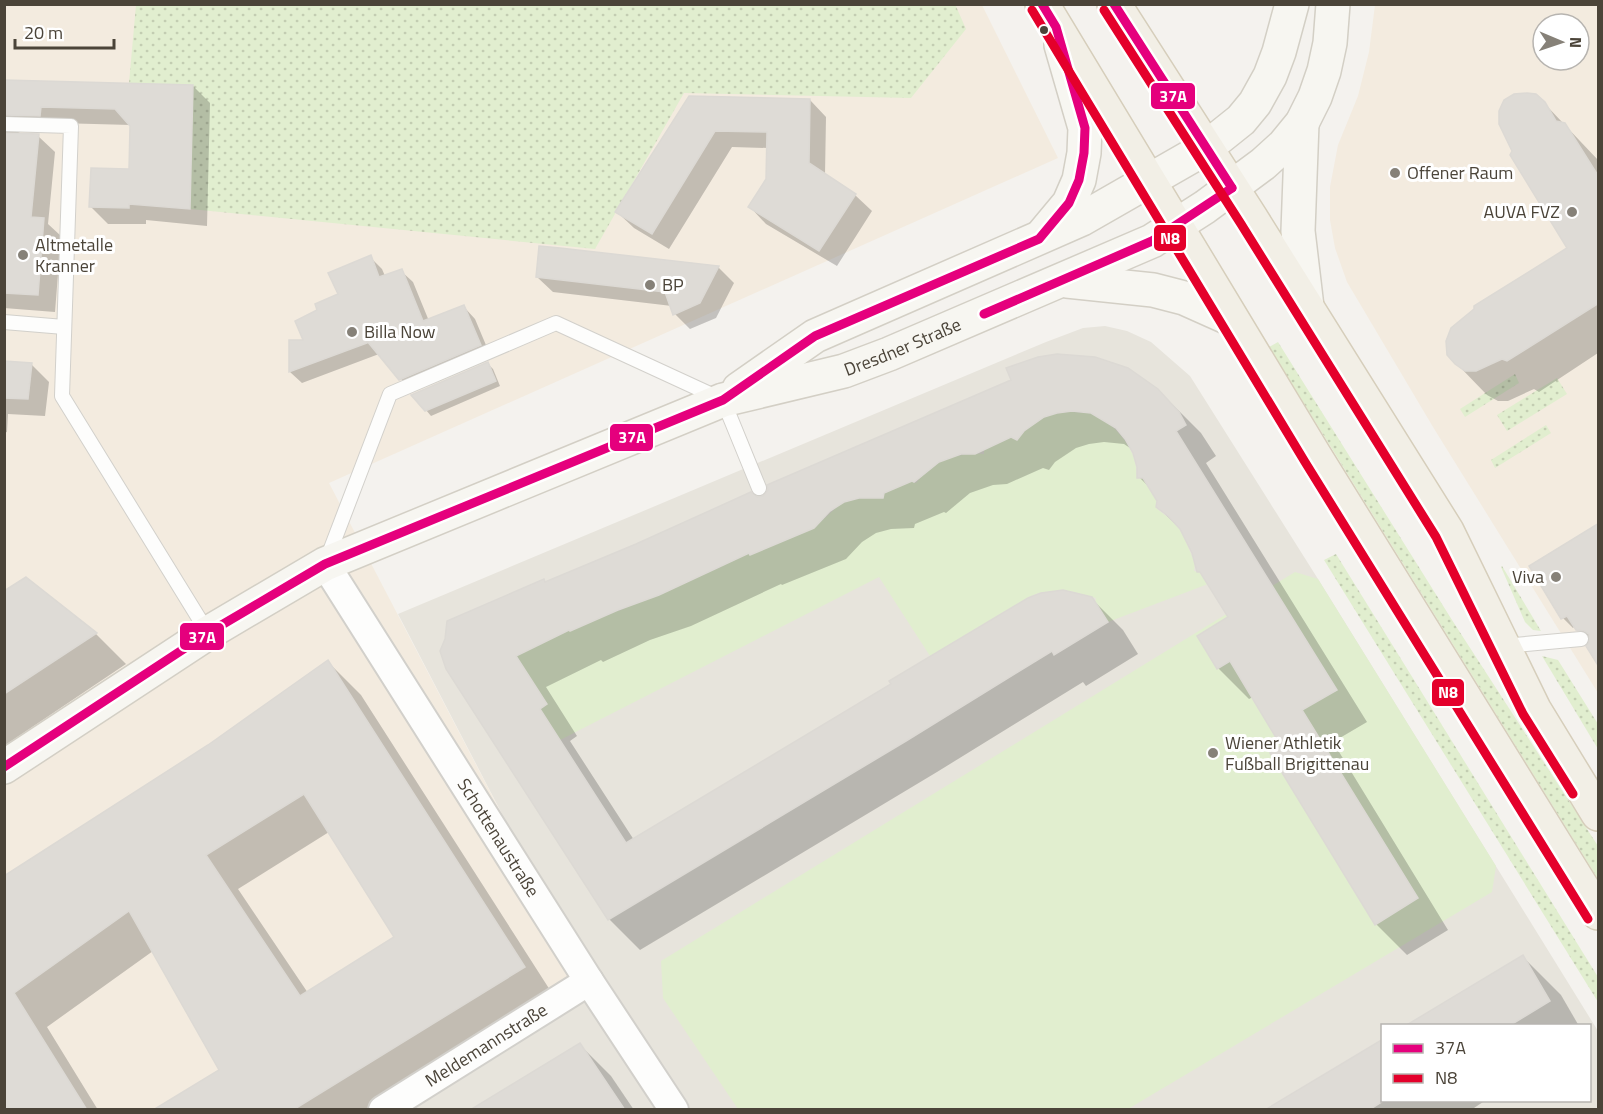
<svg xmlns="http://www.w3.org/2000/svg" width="1603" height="1114" font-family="'Titillium Web',sans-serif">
	<defs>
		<pattern id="grass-dots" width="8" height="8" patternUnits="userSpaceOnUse" patternTransform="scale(1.5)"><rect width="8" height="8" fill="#e1eecf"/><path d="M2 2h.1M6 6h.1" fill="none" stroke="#c3cdb2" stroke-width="1.8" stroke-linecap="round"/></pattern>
	</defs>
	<rect width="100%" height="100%" fill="#f4f2ee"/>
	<!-- residential -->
	<path fill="#e7e4dc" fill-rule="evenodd" d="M1105,326L1127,331L1151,342L1190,376L1318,579L1598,1031V1109L377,1110L589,981L398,614L1046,342L1083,328ZM1382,1026H1590V1100H1382Z"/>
	<!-- commercial -->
	<g fill="#f3ebdf" fill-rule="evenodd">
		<polygon points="5,5 982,5 1058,158 329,483 589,981 377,1109 5,1110"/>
		<path d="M1375,5H1598V693L1433,427L1347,282L1335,248L1330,220V187L1338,145L1358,96L1369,52ZM1543,24H1579V60H1543Z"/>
	</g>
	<!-- grass -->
	<g fill="url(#grass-dots)">
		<polygon points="955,4 966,29 911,98 684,93 595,249 190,209 193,85 129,83 136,5"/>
		<polygon points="1278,342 1452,620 1598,846 1598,879 1269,347"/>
		<polygon points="1515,374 1519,383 1465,417 1460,409"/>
		<polygon points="1557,378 1567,394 1507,431 1497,415"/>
		<polygon points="1546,425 1551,433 1495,468 1491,460"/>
		<polygon points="1336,554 1598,977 1598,1002 1324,560"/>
		<polygon points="1502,566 1541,631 1533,630 1525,622 1501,567"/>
		<polygon points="1542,656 1558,660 1598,724 1598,749"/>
	</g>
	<!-- park -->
	<g fill="#e1eecf">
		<path d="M1086,404C1111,425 1137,442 1137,478H1143L1157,501L1156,508L1193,537L1186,542L1195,563L1194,571L1200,572L1208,584L1108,622L1095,602L1096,598L1070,591L1067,601C1049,589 1042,589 1023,601L1030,614L1020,620L1012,607L930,656L879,577L560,740L540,709L547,704L535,686L508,659L565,621L570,631L583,626L581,622L617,606L619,611L707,568L709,572L721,567L717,557L745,544L750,555L815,527L838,506L834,499L849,493L852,500L884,493L912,481L916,483L921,477L938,463L935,456L949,449L953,457L971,453L984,454V449L1011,437L1017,440C1033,418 1057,409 1084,413Z"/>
		<polygon points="1295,572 1318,579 1496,866 1492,892 1128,1109 738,1109 663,998 661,961"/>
	</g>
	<!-- shadow -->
	<g fill="#0003" fill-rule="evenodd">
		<polygon points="4,82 193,86 210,103 207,226 146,220 146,224 108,224 91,207 130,170 131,125 57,123 57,132 22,131 16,134 38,136 55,152 48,224 61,236 55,312 4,308"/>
		<polygon points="690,98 810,100 826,117 825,175 855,195 872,211 837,266 766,224 750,207 767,179 768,148 732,147 669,249 634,228 617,212"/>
		<polygon points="1544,103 1598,160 1598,353 1539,392 1534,389 1508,401 1498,401 1487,395 1456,363 1569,249"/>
		<polygon points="540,248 718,267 734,283 716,318 690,329 675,314 672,306 553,292 537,277"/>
		<polygon points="370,257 382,269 385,276 401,271 413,282 429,321 464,307 475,319 491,357 412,391 379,354 302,383 290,372 291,342 305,342 319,311 340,295"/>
		<polygon points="4,363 31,364 49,382 45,416 8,414 7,432 4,433"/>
		<polygon points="488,364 493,369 500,386 431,416 426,410"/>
		<polygon points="1013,381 1169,401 1201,433 1216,456 1206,463 1367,722 1333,742 1448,930 1407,955 1376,924 1283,746 1253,697 1249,699 1218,668 1230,618 1206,578 1199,571 1193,552 1183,532 1158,507 1159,501 1153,491 1139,477 1139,467 1133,450 1124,444 1104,442 1089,444 1076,448 1055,462 1049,470 1043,468 1007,484 993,485 970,493 946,513 944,512 915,524 914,528 891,529 876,533 862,542 846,559 782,585 781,584 691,626 650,640 603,662 601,660 546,687 577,736 570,741 634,840 1091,598 1123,630 1138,654 1086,686 1083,682 937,772 640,950 609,919 447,668 544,581 546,583 757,498 764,497"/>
		<polygon points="1598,525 1591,640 1588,640 1575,626 1573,628 1563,618 1531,566"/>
		<polygon points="4,593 96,634 126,664 4,746"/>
		<path d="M328,662L361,695L557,1001L383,1110H156L221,1070L153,951L47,1027L98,1110H4V877L209,746ZM329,832L396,938L308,993L238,889Z"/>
		<polygon points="1523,957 1561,995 1579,1026 1408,1026"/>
		<polygon points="580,1045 611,1076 634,1110 472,1110"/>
		<polygon points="1382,1100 1486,1100 1471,1110 1268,1110"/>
	</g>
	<!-- building -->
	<g fill="#dedbd6" stroke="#dcd9d4" stroke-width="1.5" fill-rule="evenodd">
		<polygon points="4,80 193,85 190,209 129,204 129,208 89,207 91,168 129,169 130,126 115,109 41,107 40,116 4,115"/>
		<polygon points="1527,93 1536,94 1545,102 1556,121 1565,123 1599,177 1599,303 1507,361 1502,359 1476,371 1465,371 1455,364 1447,355 1446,341 1451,328 1474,309 1474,306 1567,248 1510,155 1512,151 1499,124 1499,111 1504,100 1514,94"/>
		<polygon points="689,96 810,99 809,163 856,194 819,251 748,207 766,179 767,132 715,131 652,234 615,212"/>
		<polygon points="4,133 39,134 31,217 44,218 38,295 4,293"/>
		<polygon points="539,246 560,248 719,266 700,303 673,315 665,292 536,277"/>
		<polygon points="371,255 379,277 402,269 423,321 464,305 481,345 399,380 367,341 367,343 289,372 289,340 303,340 295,321 317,310 315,304 338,294 328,273"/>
		<polygon points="1057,354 1095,357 1128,368 1158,389 1179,412 1186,425 1176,431 1337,690 1302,710 1418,898 1375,925 1270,753 1281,746 1230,661 1217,669 1197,636 1228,617 1200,572 1197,572 1192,553 1180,529 1168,516 1156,507 1157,501 1143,478 1137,478 1137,467 1133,453 1125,439 1116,428 1091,413 1072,411 1057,413 1044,417 1024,431 1017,440 1011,437 975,454 961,454 939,462 914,482 912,481 884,493 883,498 859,498 844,502 830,511 814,528 750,555 749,553 659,595 618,610 570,631 569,630 516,656 547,704 540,709 626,843 891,684 889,681 1028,598 1041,593 1063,590 1092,597 1108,622 1054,655 1052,651 906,741 608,920 446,669 440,651 445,639 447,621 544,579 545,582 636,544 751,492 757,497 763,496 768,490 767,485 1011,380 1006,368 1038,357"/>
		<polygon points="4,361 32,363 28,399 4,398"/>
		<polygon points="488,362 496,381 425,411 411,395"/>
		<polygon points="1599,523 1599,667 1586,646 1589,642 1589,634 1584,631 1576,630 1567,616 1561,619 1529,566"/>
		<polygon points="26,577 97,633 4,694 4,591"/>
		<path d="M328,660L525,967L293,1110H153L219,1070L129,911L14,993L87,1110H4V876L208,745ZM304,794L394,937L300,996L206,855Z"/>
		<polygon points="1523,955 1550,1001 1509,1026 1405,1026"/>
		<polygon points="1383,1039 1383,1101 1369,1110 1265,1110"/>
		<polygon points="580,1043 625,1110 470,1110"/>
	</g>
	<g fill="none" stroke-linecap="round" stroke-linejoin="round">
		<!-- lane casing -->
		<g stroke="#d2d0cb" stroke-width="16">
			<g id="lane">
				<polyline points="4,124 71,126 62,396 208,633"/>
				<polyline points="4,322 64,327"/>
				<polyline points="327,559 390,394 556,323 723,400 759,488"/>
				<polyline points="1503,646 1581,639"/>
			</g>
		</g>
		<!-- street casing -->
		<g stroke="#d2d0cb" stroke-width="32">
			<g id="street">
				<path id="s1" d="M325,564L589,981L674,1110"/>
				<path id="s2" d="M383,1110L589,981"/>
			</g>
		</g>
		<!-- secondary casing -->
		<g stroke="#d3cfc5" stroke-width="36">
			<g id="secondary">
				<polyline points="1302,123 1298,231 1307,307"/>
				<polyline points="1044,233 1069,203 1079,180 1084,153 1085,128 1061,45"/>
				<polyline points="1067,281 1153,290 1184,298 1231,319"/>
				<polyline points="739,389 815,336 1082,219 1206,148 1241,120 1255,103 1270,76 1279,52 1292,4"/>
				<path id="s3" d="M4,767L208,633L325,564L723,400L844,371L889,354L1152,241L1205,207L1263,164L1284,145L1302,123L1315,97L1324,71L1330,43L1333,4"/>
			</g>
		</g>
		<!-- primary casing -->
		<g stroke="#d6cebb" stroke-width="36">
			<g id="primary">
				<polyline points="1042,4 1315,456 1598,913"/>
				<polyline points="1114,4 1251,218 1447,531 1534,709 1598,814"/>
			</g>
		</g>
		<!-- lane -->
		<use href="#lane" stroke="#fdfdfc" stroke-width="14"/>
		<!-- street -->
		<use href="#street" stroke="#fdfdfc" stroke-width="28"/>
		<!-- secondary -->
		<use href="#secondary" stroke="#f7f6f1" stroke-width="33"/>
		<!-- primary -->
		<use href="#primary" stroke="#f2efe6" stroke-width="33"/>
		<!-- bus-1 casing -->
		<g stroke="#fff" stroke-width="14">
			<g id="bus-1">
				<polyline points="1114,4 1232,188"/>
				<polyline points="984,314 1152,241 1232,188"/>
				<polyline points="4,767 208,633 325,564 723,400 815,336 1039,239 1069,203 1079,180 1084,153 1085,128 1056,27 1042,4"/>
			</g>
		</g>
		<!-- bus-2 casing -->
		<g stroke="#fff" stroke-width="14">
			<g id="bus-2">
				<polyline points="1032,10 1305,462 1588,919"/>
				<polyline points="1104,10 1241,224 1436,537 1523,714 1573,794"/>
			</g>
		</g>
		<!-- bus-1 -->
		<use href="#bus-1" stroke="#e5007d" stroke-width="9"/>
		<!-- bus-2 -->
		<use href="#bus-2" stroke="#e4002b" stroke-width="9"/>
	</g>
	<!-- markers -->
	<circle fill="#4b4439" stroke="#fff" stroke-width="2" cx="1044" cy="30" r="5"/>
	<g fill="#868178" stroke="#fff" stroke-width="2">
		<circle cx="1395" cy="173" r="6"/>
		<circle cx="1572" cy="212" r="6"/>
		<circle cx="23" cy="255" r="6"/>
		<circle cx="650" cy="285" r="6"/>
		<circle cx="352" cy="332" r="6"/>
		<circle cx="1556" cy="577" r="6"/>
		<circle cx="1213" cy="753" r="6"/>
	</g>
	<g text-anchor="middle" stroke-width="6" stroke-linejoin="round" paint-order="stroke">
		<!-- poi labels -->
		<g font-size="18" fill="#4b4439" stroke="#fff" text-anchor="start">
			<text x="1407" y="179">Offener Raum</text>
			<text x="1560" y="218" text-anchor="end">AUVA FVZ</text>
			<text x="35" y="251">Altmetalle<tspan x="35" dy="21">Kranner</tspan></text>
			<text x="662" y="291">BP</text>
			<text x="364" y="338">Billa Now</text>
			<text x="1544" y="583" text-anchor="end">Viva</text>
			<text x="1225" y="749">Wiener Athletik<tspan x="1225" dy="21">Fußball Brigittenau</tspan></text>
		</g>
		<!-- street labels -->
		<g font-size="18" fill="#4b4439" stroke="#fff">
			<text dy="6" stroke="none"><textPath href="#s3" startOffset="998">Dresdner Straße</textPath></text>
			<text dy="6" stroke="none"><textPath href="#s1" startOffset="324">Schottenaustraße</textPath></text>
			<text dy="6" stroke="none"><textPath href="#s2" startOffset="122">Meldemannstraße</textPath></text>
		</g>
	</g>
	<g stroke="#fff" stroke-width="2">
		<rect x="1150" y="82" width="46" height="28" rx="6" fill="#e5007d"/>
		<rect x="1153" y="224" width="34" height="28" rx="6" fill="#e4002b"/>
		<rect x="609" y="423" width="45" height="29" rx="6" fill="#e5007d"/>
		<rect x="179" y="622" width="46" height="29" rx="6" fill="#e5007d"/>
		<rect x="1431" y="678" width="34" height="29" rx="6" fill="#e4002b"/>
	</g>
	<g font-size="16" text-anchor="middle" font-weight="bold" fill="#fff">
		<text x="1173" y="102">37A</text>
		<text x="1170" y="244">N8</text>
		<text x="632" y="443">37A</text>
		<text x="202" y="643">37A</text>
		<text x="1448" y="698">N8</text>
	</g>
	<!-- border -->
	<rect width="1603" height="1114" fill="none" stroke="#4b4439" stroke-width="12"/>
	<!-- legend -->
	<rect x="1381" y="1024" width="210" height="78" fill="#ffffff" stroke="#b7b4b0" stroke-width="1.5"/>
	<rect x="1393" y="1044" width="30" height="9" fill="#e5007d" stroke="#b7b4b0" stroke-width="1.5"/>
	<text x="1435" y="1054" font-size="18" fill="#4b4439">37A</text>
	<rect x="1393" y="1074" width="30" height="9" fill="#e4002b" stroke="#b7b4b0" stroke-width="1.5"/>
	<text x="1435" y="1084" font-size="18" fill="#4b4439">N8</text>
	<!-- north arrow -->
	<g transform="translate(1561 42) rotate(92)"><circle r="28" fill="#ffffff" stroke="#b7b4b0" stroke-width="1.5"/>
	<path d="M0-4.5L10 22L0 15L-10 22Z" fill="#868178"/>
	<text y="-9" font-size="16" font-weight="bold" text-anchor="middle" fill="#4b4439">N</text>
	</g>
	<!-- scale -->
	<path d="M15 39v9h99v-9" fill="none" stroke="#4b4439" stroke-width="3"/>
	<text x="24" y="39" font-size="18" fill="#4b4439" stroke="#ffffff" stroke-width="4.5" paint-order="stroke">20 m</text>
</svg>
